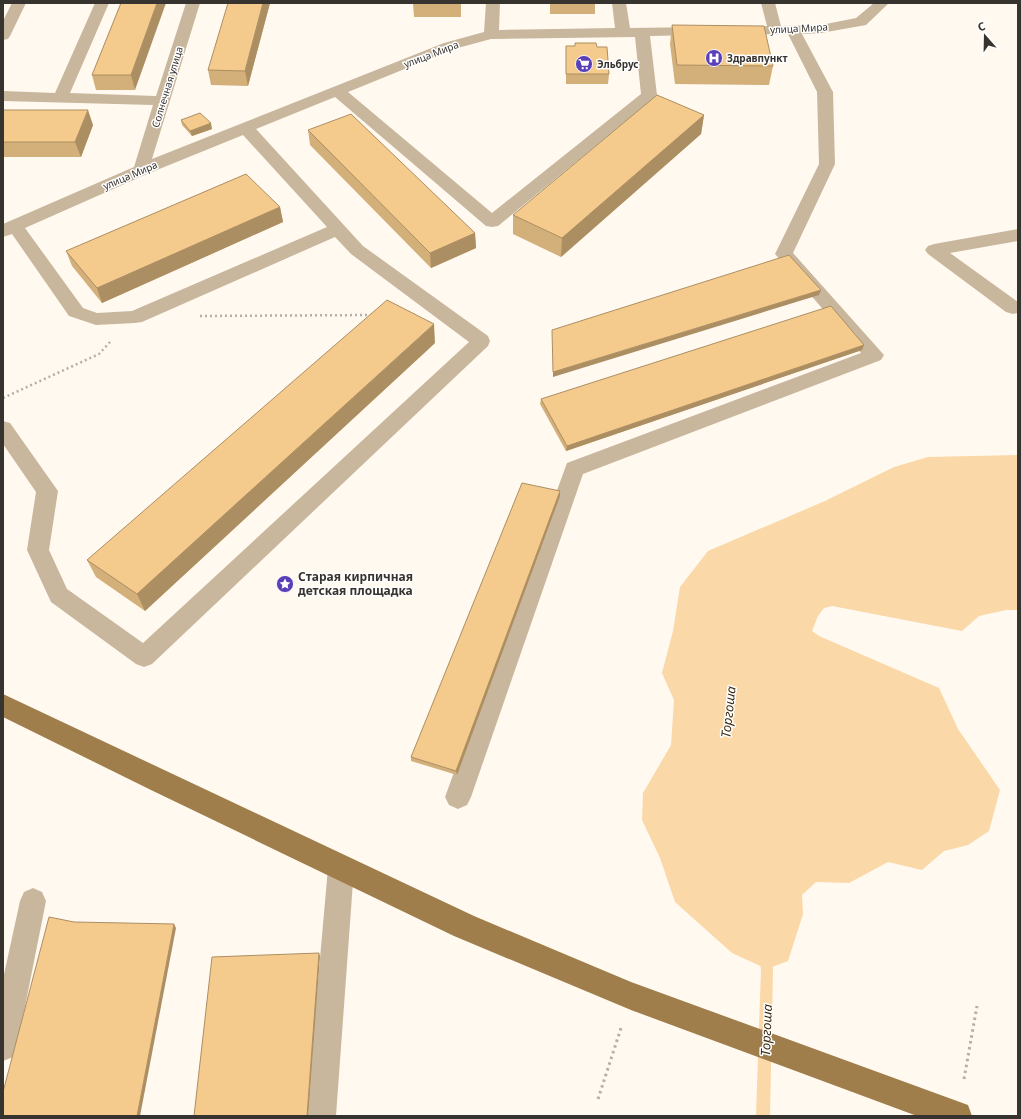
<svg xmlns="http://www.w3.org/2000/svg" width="1021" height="1119" font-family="'Noto Sans',sans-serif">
	<rect width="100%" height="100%" fill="#fff9f0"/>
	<!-- water -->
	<polygon fill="#fad8a7" points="1018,455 1018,610 1006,610 979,616 962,631 832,606 824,608 818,616 812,631 819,636 939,688 958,729 1000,790 989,831 968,845 944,851 922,870 888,862 849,883 816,882 802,895 803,914 788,961 767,969 732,953 675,902 660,858 642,820 643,793 671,745 674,700 662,673 673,631 680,587 708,551 825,501 894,467 928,457"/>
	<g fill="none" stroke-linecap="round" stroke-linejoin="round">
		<!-- stream -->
		<polygon fill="#fad8a7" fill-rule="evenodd" points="764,950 768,952 773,969 770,1116 756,1116 761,969 758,956 760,952"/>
		<!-- path-far1 -->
		<g stroke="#b4afa7" stroke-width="2.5" stroke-dasharray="2 3" stroke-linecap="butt">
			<polyline points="200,316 373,315"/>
			<polyline points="3,398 99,354 110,342"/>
		</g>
		<!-- path -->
		<g stroke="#b4afa7" stroke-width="3" stroke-dasharray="2.5 3.5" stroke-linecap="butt">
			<polyline points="964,1079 977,1006"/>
			<polyline points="598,1099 622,1025"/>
		</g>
		<!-- minor -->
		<g fill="#c9b79d" fill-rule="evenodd">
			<polygon points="12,3 26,3 10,36 8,39 3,40 3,21"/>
			<path d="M95,3H109L70,93L156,96L186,3H200L152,159L444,43L484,32L486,3H500L499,30L615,28L612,3H626L630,28L701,27L706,28L708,31L706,34L701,35L650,36L657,95L654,98L498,226L492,227L486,226L335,97L256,129L363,246L488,336L490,341L488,346L152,664L144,667L136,664L51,602L27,550L36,492L3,444V421L10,423L58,491L49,550L67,589L143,643L469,342L351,254L335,237L142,322L135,323L96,325L69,316L12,234L3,237V224L134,167L153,105L3,101V91L55,93ZM635,37L641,94L492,213L348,92L454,49L491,39ZM243,135L327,227L132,311L97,313L83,308L25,228L147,174Z"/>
			<polygon points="761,3 775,3 781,26 821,25 856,18 874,3 889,3 866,25 821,33 802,34 833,92 835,164 793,253 884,355 881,360 583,474 471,797 467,805 458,809 449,805 445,797 567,463 861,353 775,254 819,164 817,92 788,34 736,35 731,34 729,31 731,28 767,26"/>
			<polygon points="1018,229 1018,241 950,253 1018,302 1018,313 1013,314 1006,312 928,254 925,250 928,246 934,244"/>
			<polygon points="341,855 350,859 354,868 336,1116 306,1116 328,868 332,859"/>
			<polygon points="33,888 42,892 46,901 17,1047 13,1057 3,1061 3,979 20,901 24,892"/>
		</g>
		<!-- major -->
		<polygon fill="#9f7e4c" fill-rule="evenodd" points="3,694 474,916 631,982 957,1101 968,1105 972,1116 917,1116 631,1010 454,936 151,790 3,717"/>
	</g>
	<!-- wall -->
	<g fill="#d3af79">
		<polygon points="121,3 135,90 96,90 92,75"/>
		<polygon points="270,3 248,86 211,85 208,70"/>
		<polygon points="413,3 461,3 461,17 414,17"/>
		<rect x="550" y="3" width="45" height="11"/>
		<polygon points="686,3 725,3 724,4 686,4"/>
		<polygon points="672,25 773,66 769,85 675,84 670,44"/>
		<polygon points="566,46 597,47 609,74 608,84 566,84"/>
		<polygon points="3,110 93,125 81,157 3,157"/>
		<polygon points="704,115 701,134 561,257 513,234 513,215"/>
		<polygon points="181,120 212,129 192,136 182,125"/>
		<polygon points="308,130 475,233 476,248 431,268 310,145"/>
		<polygon points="280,207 283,222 102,303 72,266 66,251"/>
		<polygon points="435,343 145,611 96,577 87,560"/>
		<polygon points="864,345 862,350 566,451 540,404 541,399"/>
		<polygon points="560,491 560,496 457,775 411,761 411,757"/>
	</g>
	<!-- shaded-wall -->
	<g fill="#ac8e63">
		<polygon points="157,3 166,3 135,90 131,75"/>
		<polygon points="263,3 270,3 248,86 245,71"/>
		<polygon points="88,110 93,125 81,157 75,142"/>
		<polygon points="704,115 701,134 561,257 562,238"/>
		<polygon points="211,123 212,129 192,136 190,131"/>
		<polygon points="280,207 283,222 102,303 97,288"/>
		<polygon points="475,233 476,248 431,268 430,253"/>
		<polygon points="821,290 819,295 553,377 553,372"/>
		<polygon points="434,324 435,343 145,611 137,594"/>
		<polygon points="864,345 862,350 566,451 567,446"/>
		<polygon points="560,491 560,496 457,775 456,771"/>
		<polygon points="174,924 176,928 140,1116 137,1116"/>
		<polygon points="319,953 320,956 308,1116 307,1116"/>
	</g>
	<!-- building -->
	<g fill="#f5cb8d" stroke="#ac8e63">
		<polygon points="121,3 157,3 131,75 92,75"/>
		<polygon points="228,3 263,3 245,71 208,70"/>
		<polygon points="672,25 764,26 773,66 677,65"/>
		<polygon points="575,43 596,43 597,47 607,47 609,74 566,74 566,46 575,46"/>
		<polygon points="657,95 704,115 562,238 513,215"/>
		<polygon points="3,110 88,110 75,142 3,142"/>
		<polygon points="200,113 211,123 190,131 181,120"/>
		<polygon points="351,114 475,233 430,253 308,130"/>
		<polygon points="246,174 280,207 97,288 66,251"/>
		<polygon points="789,255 821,290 553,372 552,330"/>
		<polygon points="387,300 434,324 137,594 87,560"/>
		<polygon points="831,306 864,345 567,446 541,399"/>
		<polygon points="522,483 560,491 456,771 411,757"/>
		<polygon points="49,917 74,922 174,924 137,1116 3,1116 3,1092"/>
		<polygon points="319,953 307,1116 194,1116 212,957"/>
	</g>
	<!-- icons -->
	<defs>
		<g id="hospital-disc" transform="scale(0.9)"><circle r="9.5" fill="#5940b8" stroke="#fff"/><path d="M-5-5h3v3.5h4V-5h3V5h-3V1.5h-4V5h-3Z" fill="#fff"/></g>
		<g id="supermarket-disc" transform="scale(0.9)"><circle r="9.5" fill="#5940b8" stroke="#fff"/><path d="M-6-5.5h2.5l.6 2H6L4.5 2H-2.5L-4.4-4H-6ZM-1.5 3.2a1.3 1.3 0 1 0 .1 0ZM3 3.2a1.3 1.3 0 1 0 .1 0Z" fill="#fff"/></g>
		<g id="sight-disc" transform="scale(0.9)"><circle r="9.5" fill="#5940b8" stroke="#fff"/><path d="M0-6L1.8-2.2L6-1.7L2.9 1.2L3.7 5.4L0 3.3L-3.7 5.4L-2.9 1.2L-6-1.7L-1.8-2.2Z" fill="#fff"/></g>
	</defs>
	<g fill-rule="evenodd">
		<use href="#hospital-disc" x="714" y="58"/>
		<use href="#supermarket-disc" x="584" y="64"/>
		<use href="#sight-disc" x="285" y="584"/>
	</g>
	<g text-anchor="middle" stroke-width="3" stroke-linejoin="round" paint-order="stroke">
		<!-- far-street labels -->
		<g font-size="10" fill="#37332e" stroke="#fff">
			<text transform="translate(799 28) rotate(-3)" y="4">улица Мира</text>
			<text transform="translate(431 54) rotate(-21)" y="4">улица Мира</text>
			<text transform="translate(167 87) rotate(-73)" y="4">Солнечная улица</text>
			<text transform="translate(130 175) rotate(-23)" y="4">улица Мира</text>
		</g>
		<!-- far-poi labels -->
		<g font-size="10" font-weight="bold" fill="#37332e" stroke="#fff" text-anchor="start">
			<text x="727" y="62">Здравпункт</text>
			<text x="597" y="68">Эльбрус</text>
		</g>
		<!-- poi labels -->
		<g font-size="12" font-weight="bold" fill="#37332e" stroke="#fff" text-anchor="start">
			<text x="298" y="581">Старая кирпичная<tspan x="298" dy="14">детская площадка</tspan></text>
		</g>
		<!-- water labels -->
		<g font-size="13" font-style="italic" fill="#3a290d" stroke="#fff">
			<text transform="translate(728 712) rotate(-84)" y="5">Торгоша</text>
			<text transform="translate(766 1030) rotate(-88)" y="5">Торгоша</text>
		</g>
	</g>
	<!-- border -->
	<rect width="1021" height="1119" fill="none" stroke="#37332e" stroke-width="8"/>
	<!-- north arrow -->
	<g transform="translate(985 36) rotate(340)" stroke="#ffffff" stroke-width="3" paint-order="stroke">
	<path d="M0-3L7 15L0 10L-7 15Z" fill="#37332e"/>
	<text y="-6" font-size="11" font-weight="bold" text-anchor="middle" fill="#37332e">С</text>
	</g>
</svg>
